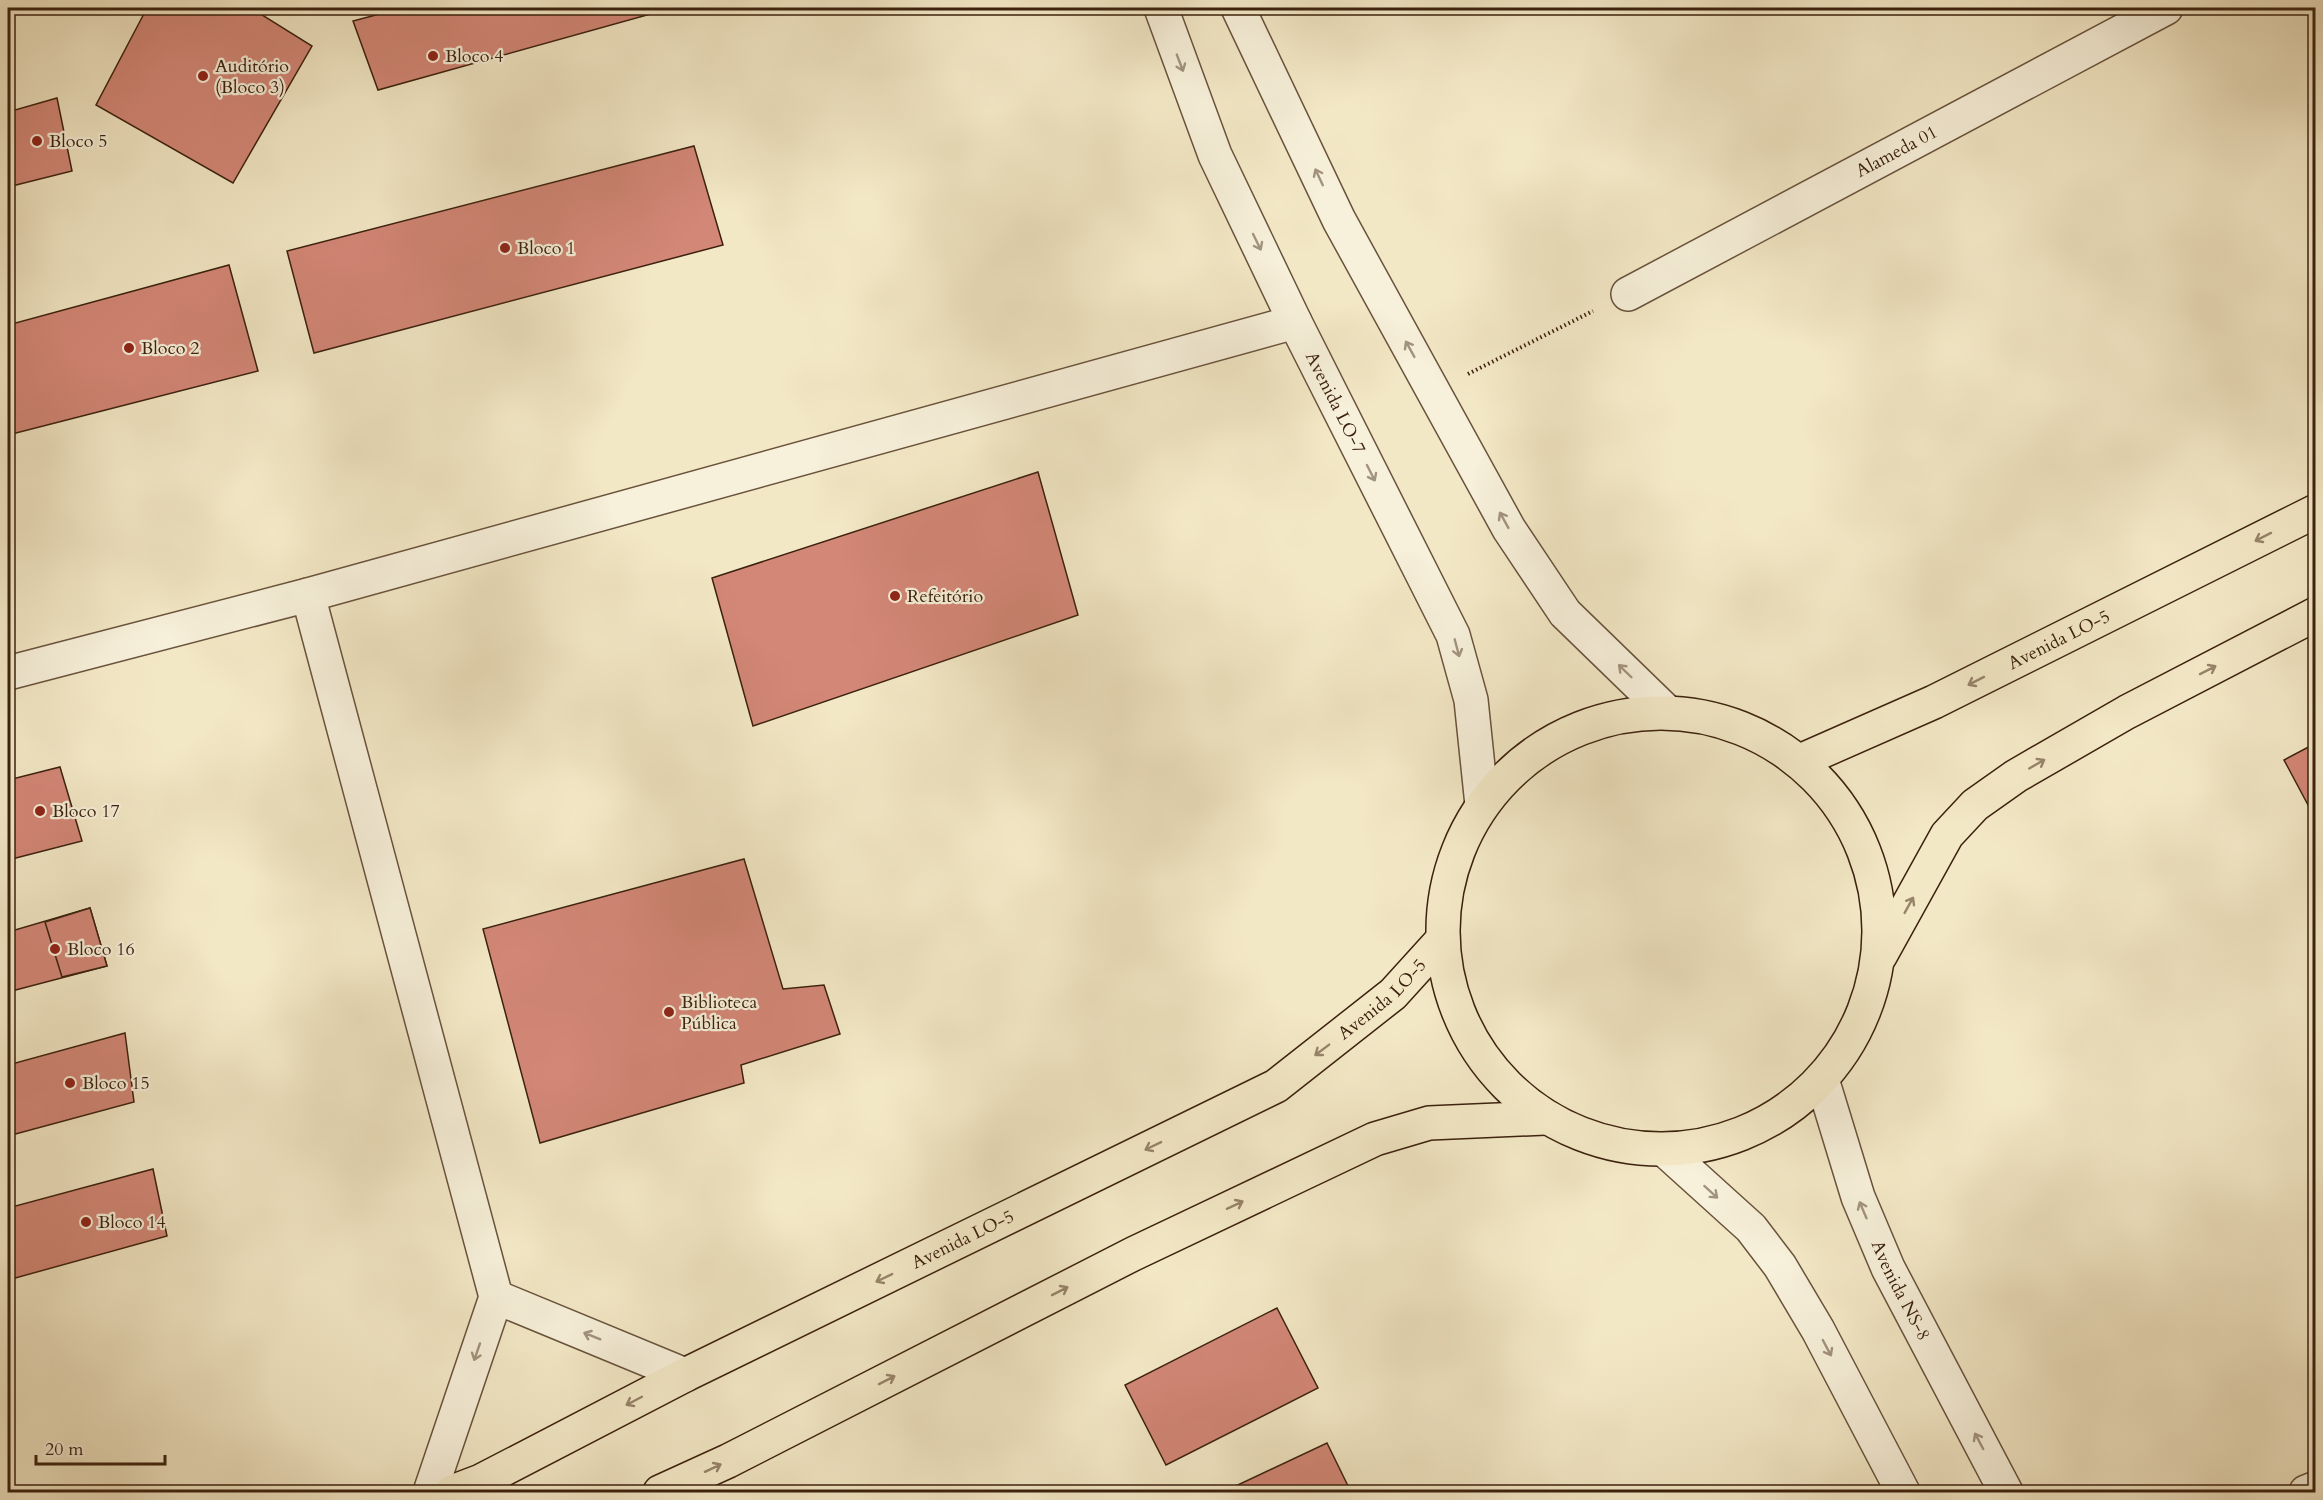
<svg xmlns="http://www.w3.org/2000/svg" width="2323" height="1500" font-family="Cardo,serif">
	<rect width="100%" height="100%" fill="#f3e8c6"/>
	<filter id="stains"><feTurbulence type="fractalNoise" baseFrequency=".00333" numOctaves="4"/><feColorMatrix values="0 0 0 0 .2 0 0 0 0 .09 0 0 0 0 .02 0 0 0 .5 -.17"/></filter>
	<radialGradient id="worn" r=".72"><stop offset=".6" stop-color="#630" stop-opacity="0"/><stop offset="1" stop-color="#630" stop-opacity=".3"/></radialGradient>
	<!-- building -->
	<g fill="#d38777" stroke="#3b210e" stroke-width="1.5">
		<polygon points="147,8 251,8 312,46 233,183 96,105"/>
		<polygon points="402,8 672,8 378,90 353,21"/>
		<polygon points="57,98 72,171 8,187 8,112"/>
		<polygon points="694,146 723,245 314,353 287,251"/>
		<polygon points="229,265 258,371 8,435 8,325"/>
		<polygon points="1038,472 1078,615 753,726 712,578"/>
		<polygon points="2316,743 2316,820 2284,760"/>
		<polygon points="60,767 82,841 8,860 8,780"/>
		<polygon points="744,859 783,989 824,985 840,1034 741,1065 744,1083 540,1143 483,929"/>
		<polygon points="90,908 107,966 8,992 8,932"/>
		<polygon points="90,908 107,966 62,977 45,922"/>
		<polygon points="125,1033 134,1102 8,1136 8,1065"/>
		<polygon points="153,1169 167,1236 8,1280 8,1208"/>
		<polygon points="1277,1308 1318,1388 1166,1465 1125,1385"/>
		<polygon points="1327,1443 1351,1492 1223,1492"/>
	</g>
	<g fill="none" stroke-linecap="round" stroke-linejoin="round">
		<!-- minor casing -->
		<g stroke="#69533c" stroke-width="36">
			<g id="minor">
				<path id="s1" d="M1161,8L1215,155L1295,322L1453,635L1471,700L1482,805"/>
				<polyline points="1238,8 1339,220 1509,529 1565,613 1667,712"/>
				<path id="s2" d="M1628,294L2166,8"/>
				<polyline points="308,595 496,1297 430,1492"/>
				<polyline points="8,673 308,595 1295,322"/>
				<path id="s3" d="M1822,1079L1858,1197L1888,1268L2006,1492"/>
				<polyline points="1668,1153 1751,1228 1780,1266 1818,1330 1903,1492"/>
				<polyline points="496,1297 685,1375"/>
				<polyline points="2306,1492 2316,1488"/>
			</g>
		</g>
		<!-- major casing -->
		<g stroke="#3b210e" stroke-width="36">
			<g id="major">
				<circle cx="1661" cy="931" r="218"/>
				<path id="s4" d="M1800,761L1934,702L2316,511"/>
				<polyline points="1880,956 1947,835 1975,805 2016,776 2127,712 2316,614"/>
				<path id="s5" d="M452,1492L481,1481L685,1375L1276,1086L1393,994L1442,940"/>
				<polyline points="660,1492 728,1461 1133,1254 1375,1139 1429,1123 1545,1118"/>
			</g>
		</g>
		<!-- path -->
		<polyline stroke="#3b210e" stroke-width="4" stroke-dasharray="1.5 3" stroke-linecap="butt" points="1468,374 1593,311"/>
		<!-- minor -->
		<use href="#minor" stroke="#f7f0da" stroke-width="33"/>
		<!-- major -->
		<use href="#major" stroke="#f3e8c6" stroke-width="33"/>
	</g>
	<!-- one-way arrows -->
	<defs><path id="oneway-shaft" d="M-6 0H5M1.5-3L5.5 0L1.5 3" fill="none" stroke-width="1.6" stroke-linecap="round" stroke-linejoin="round" transform="scale(1.5)"/></defs>
	<g stroke="#a2937e">
		<use href="#oneway-shaft" transform="translate(1180 63) rotate(69)"/>
		<use href="#oneway-shaft" transform="translate(1319 177) rotate(-115)"/>
		<use href="#oneway-shaft" transform="translate(1257 242) rotate(64)"/>
		<use href="#oneway-shaft" transform="translate(1410 349) rotate(-119)"/>
		<use href="#oneway-shaft" transform="translate(1371 473) rotate(63)"/>
		<use href="#oneway-shaft" transform="translate(1504 520) rotate(-119)"/>
		<use href="#oneway-shaft" transform="translate(1457 648) rotate(75)"/>
		<use href="#oneway-shaft" transform="translate(1625 671) rotate(-136)"/>
		<use href="#oneway-shaft" transform="translate(1711 1192) rotate(42)"/>
		<use href="#oneway-shaft" transform="translate(1863 1210) rotate(-113)"/>
		<use href="#oneway-shaft" transform="translate(592 1336) rotate(-158)"/>
		<use href="#oneway-shaft" transform="translate(1827 1348) rotate(62)"/>
		<use href="#oneway-shaft" transform="translate(477 1352) rotate(109)"/>
		<use href="#oneway-shaft" transform="translate(1979 1441) rotate(-118)"/>
	</g>
	<g stroke="#97846a">
		<use href="#oneway-shaft" transform="translate(2263 537) rotate(153)"/>
		<use href="#oneway-shaft" transform="translate(2208 670) rotate(-27)"/>
		<use href="#oneway-shaft" transform="translate(1976 681) rotate(153)"/>
		<use href="#oneway-shaft" transform="translate(2037 764) rotate(-30)"/>
		<use href="#oneway-shaft" transform="translate(1909 905) rotate(-61)"/>
		<use href="#oneway-shaft" transform="translate(1322 1050) rotate(143)"/>
		<use href="#oneway-shaft" transform="translate(1153 1146) rotate(154)"/>
		<use href="#oneway-shaft" transform="translate(1235 1205) rotate(-25)"/>
		<use href="#oneway-shaft" transform="translate(884 1278) rotate(154)"/>
		<use href="#oneway-shaft" transform="translate(1060 1291) rotate(-27)"/>
		<use href="#oneway-shaft" transform="translate(887 1380) rotate(-27)"/>
		<use href="#oneway-shaft" transform="translate(634 1401) rotate(152)"/>
		<use href="#oneway-shaft" transform="translate(713 1468) rotate(-25)"/>
	</g>
	<!-- markers -->
	<g fill="#8f2418" stroke="#f7f0da" stroke-width="2">
		<circle cx="433" cy="56" r="6"/>
		<circle cx="203" cy="76" r="6"/>
		<circle cx="37" cy="141" r="6"/>
		<circle cx="505" cy="248" r="6"/>
		<circle cx="129" cy="348" r="6"/>
		<circle cx="895" cy="596" r="6"/>
		<circle cx="40" cy="811" r="6"/>
		<circle cx="55" cy="949" r="6"/>
		<circle cx="669" cy="1012" r="6"/>
		<circle cx="70" cy="1083" r="6"/>
		<circle cx="86" cy="1222" r="6"/>
	</g>
	<g text-anchor="middle" stroke-width="4.5" stroke-linejoin="round" paint-order="stroke">
		<!-- poi labels -->
		<g font-size="18" fill="#3b210e" stroke="#f7f0da" text-anchor="start">
			<text x="445" y="62">Bloco 4</text>
			<text x="215" y="72">Auditório<tspan x="215" dy="21">(Bloco 3)</tspan></text>
			<text x="49" y="147">Bloco 5</text>
			<text x="517" y="254">Bloco 1</text>
			<text x="141" y="354">Bloco 2</text>
			<text x="907" y="602">Refeitório</text>
			<text x="52" y="817">Bloco 17</text>
			<text x="67" y="955">Bloco 16</text>
			<text x="681" y="1008">Biblioteca<tspan x="681" dy="21">Pública</tspan></text>
			<text x="82" y="1089">Bloco 15</text>
			<text x="98" y="1228">Bloco 14</text>
		</g>
		<!-- street labels -->
		<g font-size="18" fill="#3b210e" stroke="#f7f0da">
			<text dy="6" stroke="none"><textPath href="#s2" startOffset="304">Alameda 01</textPath></text>
			<text dy="6" stroke="none"><textPath href="#s1" startOffset="432">Avenida LO-7</textPath></text>
			<text dy="6" stroke="none"><textPath href="#s4" startOffset="286">Avenida LO-5</textPath></text>
			<text dy="6" stroke="none"><textPath href="#s5" startOffset="1056">Avenida LO-5</textPath></text>
			<text dy="6" stroke="none"><textPath href="#s5" startOffset="570">Avenida LO-5</textPath></text>
			<text dy="6" stroke="none"><textPath href="#s3" startOffset="226">Avenida NS-8</textPath></text>
		</g>
	</g>
	<!-- margin -->
	<rect width="2323" height="1500" fill="none" stroke="#f3e8c6" stroke-width="30"/>
	<rect x="9" y="9" width="2305" height="1482" fill="none" stroke="#3b210e" stroke-width="3"/>
	<rect x="15" y="15" width="2293" height="1470" fill="none" stroke="#3b210e" stroke-width="1.5"/>
	<!-- scale -->
	<path d="M36 1455v9h129v-9" fill="none" stroke="#3b210e" stroke-width="3"/>
	<text x="45" y="1455" font-size="18" fill="#3b210e" stroke="#f7f0da" stroke-width="4.5" paint-order="stroke">20 m</text>
	<rect width="100%" height="100%" filter="url(#stains)"/>
	<rect width="100%" height="100%" fill="url(#worn)"/>
</svg>
